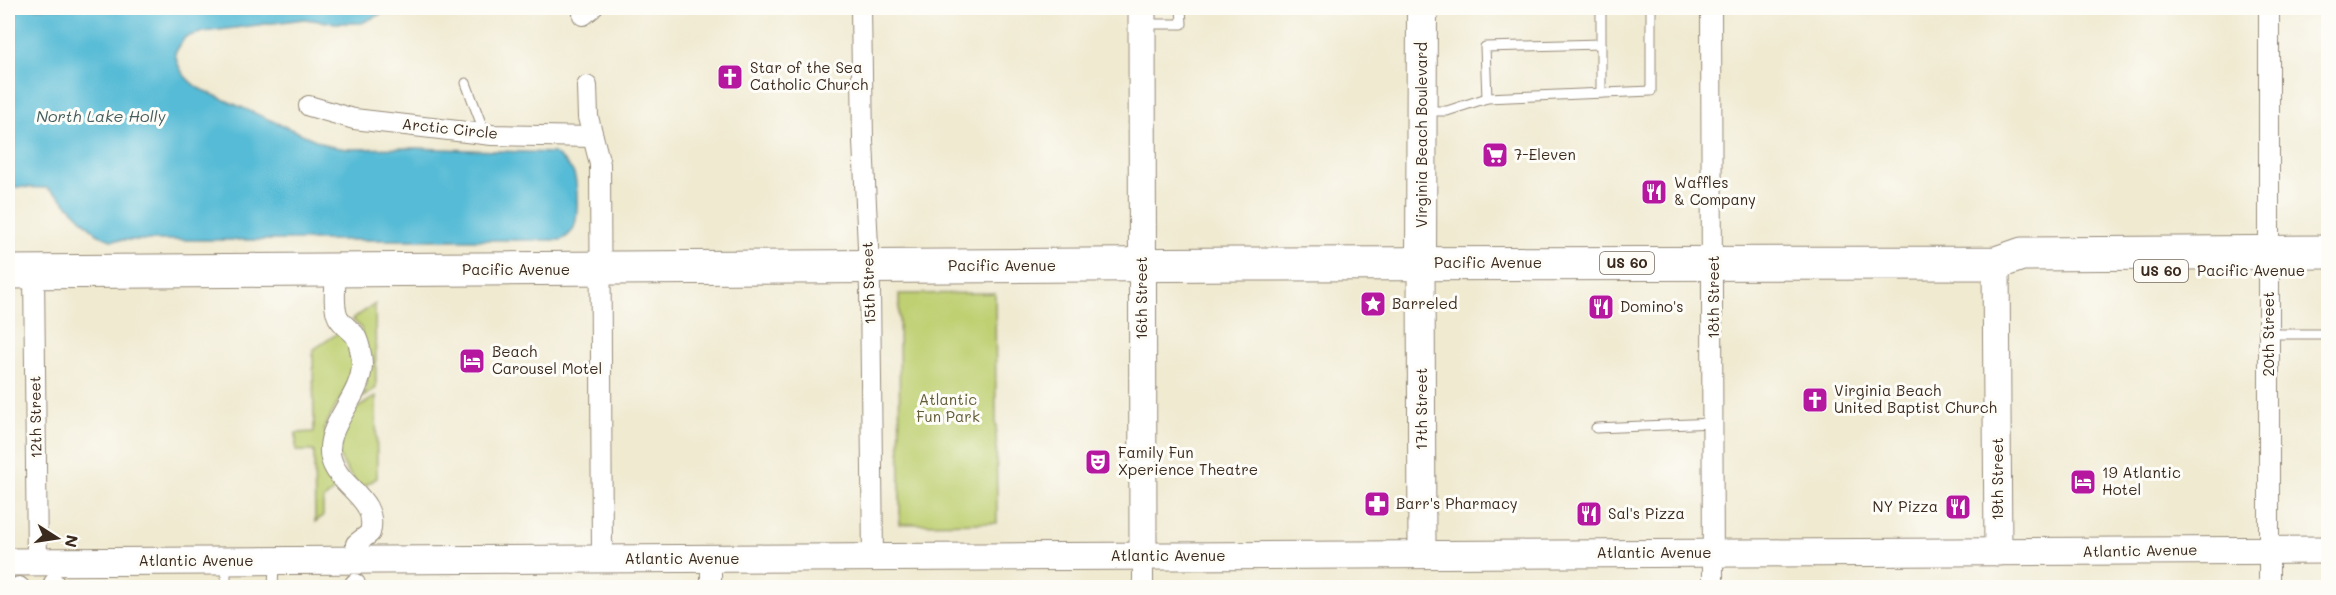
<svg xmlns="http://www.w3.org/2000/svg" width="2336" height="595" font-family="Mali,sans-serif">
	<rect width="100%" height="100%" fill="#fdfcf7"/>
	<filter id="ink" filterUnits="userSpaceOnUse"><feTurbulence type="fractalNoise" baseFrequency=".0167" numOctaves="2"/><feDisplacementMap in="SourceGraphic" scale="12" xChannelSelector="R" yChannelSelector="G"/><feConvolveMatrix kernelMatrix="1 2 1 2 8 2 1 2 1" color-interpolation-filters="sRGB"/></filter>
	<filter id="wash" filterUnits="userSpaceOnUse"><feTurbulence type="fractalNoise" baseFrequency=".008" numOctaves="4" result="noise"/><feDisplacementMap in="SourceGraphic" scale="24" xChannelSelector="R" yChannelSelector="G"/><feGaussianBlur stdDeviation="1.35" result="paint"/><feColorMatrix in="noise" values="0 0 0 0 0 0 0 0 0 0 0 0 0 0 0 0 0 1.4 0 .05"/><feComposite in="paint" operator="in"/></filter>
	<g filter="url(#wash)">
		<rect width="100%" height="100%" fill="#f0ead1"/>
		<!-- green -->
		<g fill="#bfd073" stroke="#7d7d48" stroke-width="1.5">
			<polygon points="995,293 997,523 900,524 899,294"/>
			<polygon points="375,304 376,388 362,398 367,385 361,328 352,319"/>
			<path d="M341,331C369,367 340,394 324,429L339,486L323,500V516L315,522L314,451H296V433L314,432L313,350Z"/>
			<polygon points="376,396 377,478 361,488 348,472 339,456 338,444 351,412"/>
		</g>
		<!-- water -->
		<path fill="#57bbd6" stroke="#49727a" stroke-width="1.5" d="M8,8H393L362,23H336L304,19L204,32L185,37L175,53C178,70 185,78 198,88L329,146L347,149L414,148L554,153C561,159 570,165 574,174C578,186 579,221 572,231C569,235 565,238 561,240H111L97,234L58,195L47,188L12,187L10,114L8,113Z"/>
	</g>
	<g filter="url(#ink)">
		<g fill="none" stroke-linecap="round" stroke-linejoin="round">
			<!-- lane casing -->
			<g stroke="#968a78" stroke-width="11">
				<g id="lane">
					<polyline points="1601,8 1601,93"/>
					<polyline points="1144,24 1182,24 1181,8"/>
					<polyline points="466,83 485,134"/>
					<polyline points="1487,98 1485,47 1601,44"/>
					<polyline points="1424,111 1447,111 1487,98 1651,91 1651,8"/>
					<polyline points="2269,334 2328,334"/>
					<polyline points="1596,428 1714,423"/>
					<polyline points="226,588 226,564"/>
					<polyline points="273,588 274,564"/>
				</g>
			</g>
			<!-- street casing -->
			<g stroke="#968a78" stroke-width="22">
				<g id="street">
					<polyline points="861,8 863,141 870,289 873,558"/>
					<polyline points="1711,8 1713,588"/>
					<polyline points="2269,8 2269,588"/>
					<polyline points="583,15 592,8"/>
					<polyline points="587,86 588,117 600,164 602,559"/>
					<polyline points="309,106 354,119 492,135 593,137"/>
					<path d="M336,271C336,285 332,304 338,317C342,324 348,328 354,334C359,340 362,356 362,365C361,399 323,426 331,459C339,488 379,498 370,533L356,544"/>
					<polyline points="34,272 37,562"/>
					<polyline points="1143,556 1143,588"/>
					<polyline points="711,559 711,588"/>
					<polyline points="19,587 20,588"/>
					<polyline points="54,588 54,583"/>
					<polyline points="354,588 355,584"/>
				</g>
			</g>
			<!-- secondary casing -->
			<g stroke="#968a78" stroke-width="29">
				<g id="secondary">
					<polyline points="1142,8 1143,556"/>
					<polyline points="1421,263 1422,554"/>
					<polyline points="1996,263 1998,552"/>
					<polyline points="8,562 2328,550"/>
				</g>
			</g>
			<!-- primary casing -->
			<g stroke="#968a78" stroke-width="32">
				<polyline id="primary" points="1421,263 1422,8"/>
			</g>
			<!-- highway casing -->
			<g stroke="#968a78" stroke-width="35">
				<polyline id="highway" points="8,272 1244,264 1996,263 2022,254 2328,252"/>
			</g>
			<!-- lane -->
			<use href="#lane" stroke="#fff" stroke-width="9"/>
			<!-- street -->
			<use href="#street" stroke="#fff" stroke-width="20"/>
			<!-- secondary -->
			<use href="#secondary" stroke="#fff" stroke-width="27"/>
			<!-- primary -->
			<use href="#primary" stroke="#fff" stroke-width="30"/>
			<!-- highway -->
			<use href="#highway" stroke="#fff" stroke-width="33"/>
		</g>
	</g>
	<!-- icons -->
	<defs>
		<g id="church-square" transform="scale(1.35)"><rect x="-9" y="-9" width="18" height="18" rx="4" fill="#b5179e" stroke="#fdfcf7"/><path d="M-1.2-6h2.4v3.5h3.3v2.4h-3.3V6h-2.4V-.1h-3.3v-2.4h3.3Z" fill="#fff"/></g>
		<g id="supermarket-square" transform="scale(1.35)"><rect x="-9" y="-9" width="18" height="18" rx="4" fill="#b5179e" stroke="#fdfcf7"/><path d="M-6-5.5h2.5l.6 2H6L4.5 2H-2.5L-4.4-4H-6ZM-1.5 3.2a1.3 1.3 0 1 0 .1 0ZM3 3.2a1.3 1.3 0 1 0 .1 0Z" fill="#fff"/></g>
		<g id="restaurant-square" transform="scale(1.35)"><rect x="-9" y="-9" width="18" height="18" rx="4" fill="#b5179e" stroke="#fdfcf7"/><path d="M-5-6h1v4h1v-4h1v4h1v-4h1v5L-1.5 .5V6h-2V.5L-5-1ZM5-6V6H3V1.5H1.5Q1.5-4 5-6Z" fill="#fff"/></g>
		<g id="sight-square" transform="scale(1.35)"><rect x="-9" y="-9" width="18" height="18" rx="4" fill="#b5179e" stroke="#fdfcf7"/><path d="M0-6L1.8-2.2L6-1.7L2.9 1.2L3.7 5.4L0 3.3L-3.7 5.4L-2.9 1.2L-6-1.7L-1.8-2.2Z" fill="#fff"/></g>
		<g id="hotel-square" transform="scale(1.35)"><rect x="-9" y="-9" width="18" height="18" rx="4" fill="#b5179e" stroke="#fdfcf7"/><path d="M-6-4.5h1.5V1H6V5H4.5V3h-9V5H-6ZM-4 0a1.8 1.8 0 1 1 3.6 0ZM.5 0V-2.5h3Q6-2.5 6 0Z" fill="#fff"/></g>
		<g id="theatre-square" transform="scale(1.35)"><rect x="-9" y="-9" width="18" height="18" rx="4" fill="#b5179e" stroke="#fdfcf7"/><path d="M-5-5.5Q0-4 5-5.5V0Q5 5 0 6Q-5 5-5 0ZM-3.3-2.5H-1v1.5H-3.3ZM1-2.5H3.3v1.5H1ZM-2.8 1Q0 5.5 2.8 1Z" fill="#fff"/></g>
		<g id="pharmacy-square" transform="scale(1.35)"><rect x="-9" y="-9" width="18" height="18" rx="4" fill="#b5179e" stroke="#fdfcf7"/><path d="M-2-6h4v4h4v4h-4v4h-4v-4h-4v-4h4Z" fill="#fff"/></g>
	</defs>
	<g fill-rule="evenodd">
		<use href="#church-square" x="730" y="77"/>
		<use href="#supermarket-square" x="1495" y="155"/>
		<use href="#restaurant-square" x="1654" y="192"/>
		<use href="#sight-square" x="1373" y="304"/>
		<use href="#restaurant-square" x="1601" y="307"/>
		<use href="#hotel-square" x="472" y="361"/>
		<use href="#church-square" x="1815" y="400"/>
		<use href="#theatre-square" x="1098" y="462"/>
		<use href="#hotel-square" x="2083" y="482"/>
		<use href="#pharmacy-square" x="1377" y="504"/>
		<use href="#restaurant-square" x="1958" y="507"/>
		<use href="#restaurant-square" x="1589" y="514"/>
	</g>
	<g text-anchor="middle" stroke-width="6" stroke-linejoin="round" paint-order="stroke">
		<!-- shield labels -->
		<g fill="#fdfcf7" stroke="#75695f" stroke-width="1.5">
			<rect x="1600" y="252" width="54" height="22" rx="4.5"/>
			<rect x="2134" y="260" width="54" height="22" rx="4.5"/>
		</g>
		<g font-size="14" font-weight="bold" fill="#3b2a1e">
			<text x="1627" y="268">US 60</text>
			<text x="2161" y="276">US 60</text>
		</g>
		<!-- poi labels -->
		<g font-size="15" fill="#3b2a1e" stroke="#fdfcf7" text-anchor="start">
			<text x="750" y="73">Star of the Sea<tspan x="750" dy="17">Catholic Church</tspan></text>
			<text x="1514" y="160">7-Eleven</text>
			<text x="1674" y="188">Waffles<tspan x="1674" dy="17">&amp; Company</tspan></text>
			<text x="1392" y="309">Barreled</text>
			<text x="1620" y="312">Domino's</text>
			<text x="492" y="357">Beach<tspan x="492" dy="17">Carousel Motel</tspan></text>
			<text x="1834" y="396">Virginia Beach<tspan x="1834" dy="17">United Baptist Church</tspan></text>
			<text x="1118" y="458">Family Fun<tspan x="1118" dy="17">Xperience Theatre</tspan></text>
			<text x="2102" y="478">19 Atlantic<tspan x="2102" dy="17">Hotel</tspan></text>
			<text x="1396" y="509">Barr's Pharmacy</text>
			<text x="1938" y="512" text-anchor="end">NY Pizza</text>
			<text x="1608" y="519">Sal's Pizza</text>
		</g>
		<!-- street labels -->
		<g font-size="15" fill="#3b2a1e" stroke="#fdfcf7">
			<text transform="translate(450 129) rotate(6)" y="5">Arctic Circle</text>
			<text transform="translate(1422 135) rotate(-90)" y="5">Virginia Beach Boulevard</text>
			<text x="1488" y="268">Pacific Avenue</text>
			<text x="1002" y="271">Pacific Avenue</text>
			<text x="516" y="275">Pacific Avenue</text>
			<text x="2251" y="276">Pacific Avenue</text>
			<text transform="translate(869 283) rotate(-92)" y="5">15th Street</text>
			<text transform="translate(1714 297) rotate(-90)" y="5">18th Street</text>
			<text transform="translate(1142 298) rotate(-90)" y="5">16th Street</text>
			<text transform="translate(2269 334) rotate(-90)" y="5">20th Street</text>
			<text transform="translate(1422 409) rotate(-90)" y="5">17th Street</text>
			<text transform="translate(36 417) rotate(-91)" y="5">12th Street</text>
			<text transform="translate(1998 479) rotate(-90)" y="5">19th Street</text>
			<text transform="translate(2140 551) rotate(-1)" y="5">Atlantic Avenue</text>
			<text x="1654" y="558">Atlantic Avenue</text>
			<text x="1168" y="561">Atlantic Avenue</text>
			<text x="682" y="564">Atlantic Avenue</text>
			<text x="196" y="566">Atlantic Avenue</text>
		</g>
		<!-- park labels -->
		<g font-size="15" fill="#635c38" stroke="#fdfcf7">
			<text x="948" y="405">Atlantic<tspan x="948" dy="17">Fun Park</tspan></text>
		</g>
		<!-- water labels -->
		<g font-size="16" font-style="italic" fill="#455d5e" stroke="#fdfcf7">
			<text x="101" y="122">North Lake Holly</text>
		</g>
	</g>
	<!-- margin -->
	<rect width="2336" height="595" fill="none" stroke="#fdfcf7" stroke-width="30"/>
	<!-- north arrow -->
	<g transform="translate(57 538) rotate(102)" stroke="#fdfcf7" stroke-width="4.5" paint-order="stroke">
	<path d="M0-4.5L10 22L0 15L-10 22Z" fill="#3b2a1e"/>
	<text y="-9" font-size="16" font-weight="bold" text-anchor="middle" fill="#3b2a1e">N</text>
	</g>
</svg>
